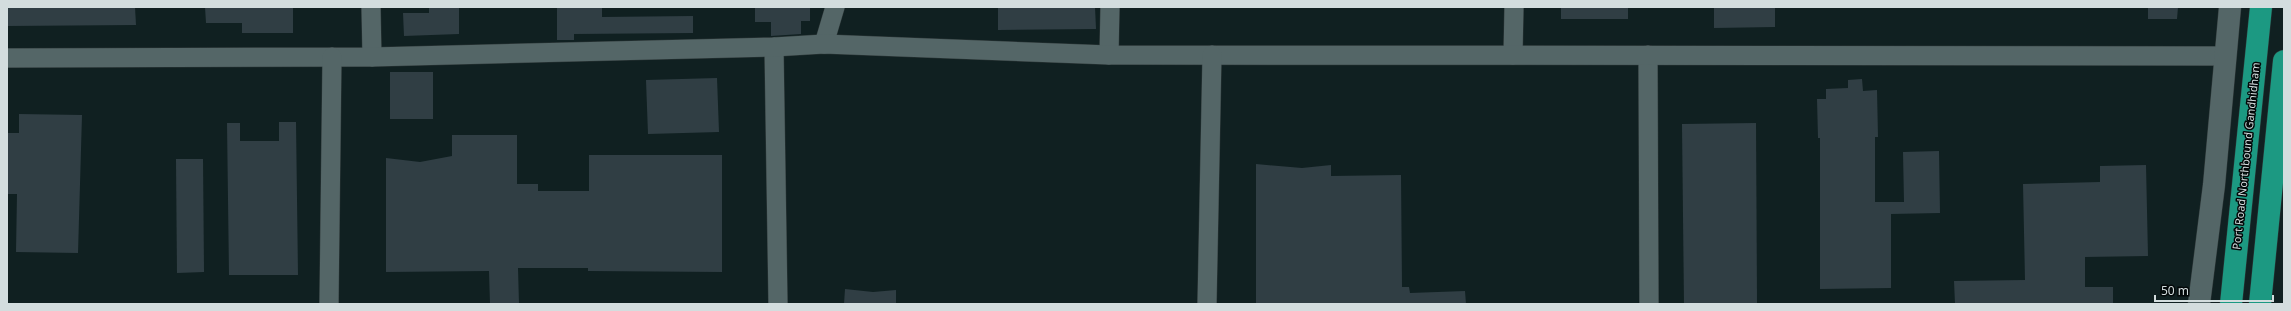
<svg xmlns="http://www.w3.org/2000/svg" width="2291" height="311" font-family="'Noto Sans',sans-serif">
	<rect width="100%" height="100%" fill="#102021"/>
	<!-- building -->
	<g fill="#303e44">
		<polygon points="7,7 135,7 136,25 7,26"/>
		<polygon points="205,7 293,7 293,33 242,33 242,23 206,23"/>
		<polygon points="429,7 459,7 459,34 404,36 403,13 429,13"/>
		<polygon points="557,7 602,7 602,17 693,16 693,33 574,34 574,40 557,40"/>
		<polygon points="755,7 810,7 810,21 801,21 801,34 771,36 771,22 755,22"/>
		<polygon points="998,7 1095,7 1096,29 998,30"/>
		<rect x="1561" y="7" width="67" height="12"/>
		<polygon points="1714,7 1775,7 1775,27 1714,28"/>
		<polygon points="2148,7 2178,7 2177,19 2148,19"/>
		<rect x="390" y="72" width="43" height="47"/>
		<polygon points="717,78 719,132 648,134 646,80"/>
		<polygon points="1862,79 1863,91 1877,90 1878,137 1875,137 1875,202 1904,202 1903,152 1939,151 1940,213 1891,214 1891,288 1820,289 1820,138 1818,138 1817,99 1826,99 1826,89 1848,88 1848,80"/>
		<polygon points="19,114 82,115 78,253 16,252 17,194 7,194 7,133 19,133"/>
		<polygon points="279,122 296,122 298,275 229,275 227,123 240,123 240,141 279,141"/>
		<polygon points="1756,123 1757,304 1684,304 1682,124"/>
		<polygon points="452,135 517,135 517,184 538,184 538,191 589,191 589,155 722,155 722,272 588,271 588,268 518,268 519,304 490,304 489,271 386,272 386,158 420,162 452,156"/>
		<polygon points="176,159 203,159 204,272 177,273"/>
		<polygon points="1256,164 1302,168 1331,165 1331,176 1401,175 1402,287 1409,287 1410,293 1465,291 1466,304 1256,304"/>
		<polygon points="2146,165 2148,256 2085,257 2085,287 2113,287 2113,304 1955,304 1954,281 2025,280 2023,184 2100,182 2100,166"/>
		<polygon points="845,289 873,292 896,290 896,304 844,304"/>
	</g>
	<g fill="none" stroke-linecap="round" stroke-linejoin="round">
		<!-- street casing -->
		<g stroke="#2e3839" stroke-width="20">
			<g id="street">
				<polyline points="371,7 372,57"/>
				<polyline points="824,44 835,7"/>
				<polyline points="774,47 778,304"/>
				<polyline points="1109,55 1110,7"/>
				<polyline points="1513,55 1514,7"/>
				<polyline points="1648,55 1649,304"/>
				<polyline points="7,58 372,57 774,47 824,44 1109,55 2226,56"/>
				<polyline points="329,304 332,57"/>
				<polyline points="1207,304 1212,55"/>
			</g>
		</g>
		<!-- secondary casing -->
		<g stroke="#2e3839" stroke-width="23">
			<polyline id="secondary" points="2199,304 2214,185 2230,7"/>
		</g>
		<!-- highway casing -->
		<g stroke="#2e3839" stroke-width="23">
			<g id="highway">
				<polyline points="2231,304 2261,7"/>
				<polyline points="2260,304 2284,61"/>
			</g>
		</g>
		<!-- street -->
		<use href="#street" stroke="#546667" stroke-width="19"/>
		<!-- secondary -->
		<use href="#secondary" stroke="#546667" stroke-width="22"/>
		<!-- highway -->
		<use href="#highway" stroke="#1c9982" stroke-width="22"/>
	</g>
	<g text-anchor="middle" stroke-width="3" stroke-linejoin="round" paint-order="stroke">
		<!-- street labels -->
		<g font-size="11" fill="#d3ddde" stroke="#030809">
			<text transform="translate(2246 156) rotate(-84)" y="4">Port Road Northbound Gandhidham</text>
		</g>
	</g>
	<!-- border -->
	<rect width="2291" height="311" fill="none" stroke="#d3ddde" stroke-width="16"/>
	<!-- scale -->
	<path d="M2155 295v6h118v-6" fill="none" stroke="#d3ddde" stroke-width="2"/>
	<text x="2161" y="295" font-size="12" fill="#d3ddde" stroke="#030809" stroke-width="3" paint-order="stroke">50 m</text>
</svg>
